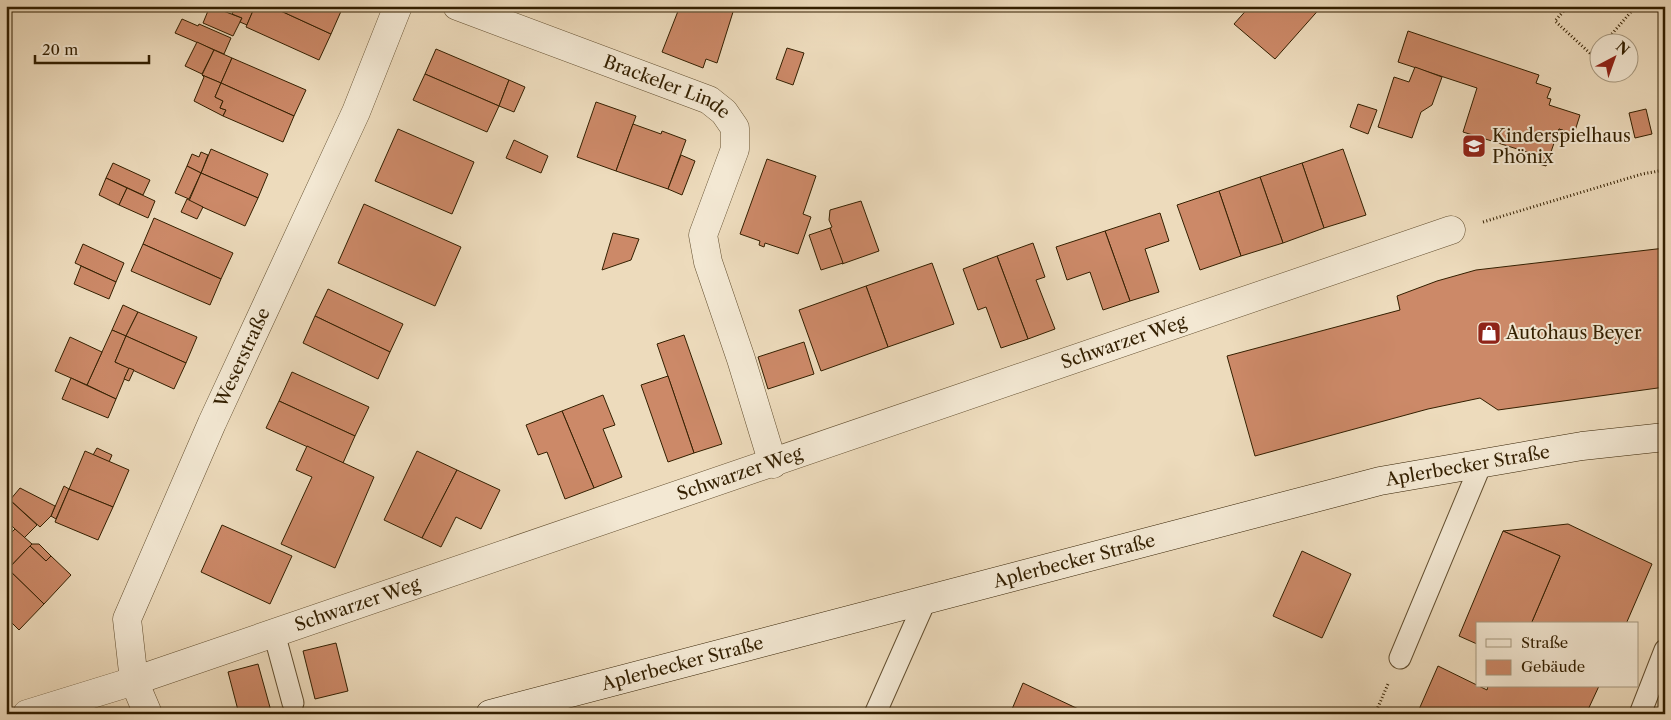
<svg xmlns="http://www.w3.org/2000/svg" width="1671" height="720" font-family="'Libre Caslon Text',serif">
	<rect width="100%" height="100%" fill="#eddbbc"/>
	<filter id="stains"><feTurbulence type="fractalNoise" baseFrequency=".004" numOctaves="4"/><feColorMatrix values="0 0 0 0 .2 0 0 0 0 .09 0 0 0 0 .02 0 0 0 .5 -.17"/></filter>
	<radialGradient id="worn" r=".72"><stop offset=".6" stop-color="#630" stop-opacity="0"/><stop offset="1" stop-color="#630" stop-opacity=".3"/></radialGradient>
	<!-- building -->
	<g fill="#cc8968" stroke="#331f00">
		<polygon points="210,6 242,18 233,36 203,23"/>
		<polygon points="236,6 255,6 247,25 240,22 242,18 232,14"/>
		<polygon points="255,6 270,6 331,34 319,60 246,27"/>
		<polygon points="270,6 335,6 342,9 331,34"/>
		<polygon points="680,6 718,6 733,12 717,63 706,59 703,68 662,52"/>
		<polygon points="718,6 736,6 733,12"/>
		<polygon points="1250,6 1322,6 1275,59 1234,24"/>
		<polygon points="182,19 198,26 199,24 231,38 224,54 175,33"/>
		<polygon points="1408,31 1539,75 1536,83 1551,88 1547,98 1551,99 1549,105 1580,115 1574,134 1559,129 1546,166 1529,161 1530,153 1463,132 1477,88 1398,62"/>
		<polygon points="197,42 214,50 202,74 185,66"/>
		<polygon points="787,48 804,53 793,85 776,79"/>
		<polygon points="436,49 509,80 499,106 425,74"/>
		<polygon points="214,50 232,58 221,83 202,75"/>
		<polygon points="232,58 306,90 294,116 221,83"/>
		<polygon points="1415,67 1442,77 1432,105 1421,112 1412,138 1378,127 1394,77 1409,82"/>
		<polygon points="425,74 499,106 487,132 413,100"/>
		<polygon points="202,75 221,83 215,97 223,101 220,108 226,110 223,116 194,101 204,77"/>
		<polygon points="509,80 525,87 514,112 499,106"/>
		<polygon points="221,83 294,116 283,142 223,116 226,110 220,108 223,101 215,97"/>
		<polygon points="596,102 636,116 616,171 577,157"/>
		<polygon points="1358,104 1377,110 1368,134 1350,127"/>
		<polygon points="1646,109 1652,134 1635,138 1629,113"/>
		<polygon points="633,124 661,134 662,131 686,140 668,189 616,171"/>
		<polygon points="398,129 474,162 452,214 375,181"/>
		<polygon points="1559,129 1568,132 1564,143 1555,140"/>
		<polygon points="514,140 548,156 541,173 506,158"/>
		<polygon points="211,149 268,174 258,198 201,173"/>
		<polygon points="1343,149 1366,215 1324,228 1302,163"/>
		<polygon points="201,152 208,155 201,173 187,166 192,154 199,157"/>
		<polygon points="681,155 695,161 682,195 668,189"/>
		<polygon points="767,159 816,176 803,214 811,217 798,254 765,243 764,247 759,245 760,241 740,234"/>
		<polygon points="113,163 150,180 143,195 106,178"/>
		<polygon points="1302,163 1324,228 1283,243 1260,177"/>
		<polygon points="187,166 201,173 189,199 175,193"/>
		<polygon points="201,173 258,198 245,226 189,201"/>
		<polygon points="1260,177 1283,243 1241,256 1219,191"/>
		<polygon points="106,178 127,188 119,205 99,195"/>
		<polygon points="127,188 155,201 148,218 119,205"/>
		<polygon points="1219,191 1241,256 1200,270 1177,205"/>
		<polygon points="187,199 203,207 197,219 181,212"/>
		<polygon points="861,201 879,251 842,264 830,228 832,227 829,220 830,210"/>
		<polygon points="364,204 461,247 435,306 338,263"/>
		<polygon points="1160,213 1169,241 1145,249 1159,292 1130,301 1105,231"/>
		<polygon points="154,218 233,253 221,279 143,244"/>
		<polygon points="830,228 843,263 821,270 809,235"/>
		<polygon points="1105,231 1130,301 1103,310 1090,272 1067,280 1056,247"/>
		<polygon points="613,233 639,239 631,260 602,270"/>
		<polygon points="1033,243 1045,277 1036,280 1055,329 1028,339 997,256"/>
		<polygon points="83,244 124,263 116,282 75,263"/>
		<polygon points="143,244 221,279 210,305 131,271"/>
		<polygon points="1665,248 1665,387 1498,410 1480,398 1428,409 1255,456 1227,356 1400,310 1397,296 1437,281 1476,270"/>
		<polygon points="997,256 1028,339 1001,348 986,307 978,310 963,269"/>
		<polygon points="932,263 954,324 888,347 866,286"/>
		<polygon points="81,266 116,282 109,299 74,284"/>
		<polygon points="866,286 888,347 821,371 799,310"/>
		<polygon points="328,289 403,324 390,352 315,316"/>
		<polygon points="123,305 138,312 126,336 112,330"/>
		<polygon points="138,312 197,337 186,363 126,336"/>
		<polygon points="315,316 390,352 378,379 303,343"/>
		<polygon points="112,330 126,336 115,362 129,368 116,399 87,385"/>
		<polygon points="684,335 722,444 694,453 657,344"/>
		<polygon points="126,336 186,363 174,389 115,362"/>
		<polygon points="70,337 102,352 87,385 55,371"/>
		<polygon points="804,342 814,374 768,389 758,357"/>
		<polygon points="129,368 134,370 129,381 124,379"/>
		<polygon points="292,372 369,407 355,436 279,401"/>
		<polygon points="668,376 694,453 668,462 641,385"/>
		<polygon points="71,378 116,399 108,418 62,399"/>
		<polygon points="603,395 615,425 603,429 622,477 594,488 562,411"/>
		<polygon points="279,401 355,436 343,463 266,428"/>
		<polygon points="562,411 594,488 565,499 547,452 538,455 526,425"/>
		<polygon points="307,446 374,477 335,568 281,544 312,477 296,470"/>
		<polygon points="97,448 112,455 109,462 93,455"/>
		<polygon points="85,451 129,470 113,507 69,489"/>
		<polygon points="417,451 457,470 422,538 384,520"/>
		<polygon points="457,470 500,490 481,529 456,517 441,547 422,538"/>
		<polygon points="64,486 69,489 56,519 51,516"/>
		<polygon points="20,488 55,506 51,516 40,527 10,500"/>
		<polygon points="69,489 113,507 98,540 55,522"/>
		<polygon points="12,502 37,525 24,538 6,520 6,509"/>
		<polygon points="1568,524 1652,564 1626,624 1531,624 1560,556 1503,531"/>
		<polygon points="222,525 292,556 270,604 201,572"/>
		<polygon points="15,529 32,544 8,569 6,567 6,538"/>
		<polygon points="1503,531 1560,556 1531,624 1477,624 1477,644 1459,636"/>
		<polygon points="32,544 39,544 51,556 46,561 30,546"/>
		<polygon points="30,546 46,561 51,556 71,575 44,604 8,569"/>
		<polygon points="1302,551 1351,574 1322,638 1273,616"/>
		<polygon points="8,569 44,604 19,630 6,617 6,571"/>
		<polygon points="336,643 348,691 315,699 303,651"/>
		<polygon points="258,664 271,711 261,714 239,714 228,672"/>
		<polygon points="1438,666 1487,690 1488,686 1599,686 1586,714 1417,714"/>
		<polygon points="1023,683 1089,714 1010,714"/>
	</g>
	<g fill="none" stroke-linecap="round" stroke-linejoin="round">
		<!-- lane casing -->
		<g stroke="#624e2f" stroke-width="23">
			<g id="lane">
				<polyline points="274,633 293,703"/>
				<polyline points="1400,658 1481,464"/>
				<polyline points="875,714 926,599"/>
				<polyline points="1640,714 1665,650"/>
			</g>
		</g>
		<!-- street casing -->
		<g stroke="#624e2f" stroke-width="29">
			<g id="street">
				<path id="s1" d="M457,6L709,100L724,112L735,128V149L703,235L708,262L741,359L773,464"/>
				<path id="s2" d="M27,714L134,681L1451,230"/>
				<path id="s3" d="M148,714L134,681L127,619L212,423L356,112L398,6"/>
			</g>
		</g>
		<!-- secondary casing -->
		<g stroke="#331f00" stroke-width="29">
			<g id="secondary">
				<path id="s4" d="M490,714L1380,481L1582,446L1665,437"/>
			</g>
		</g>
		<!-- path -->
		<g stroke="#331f00" stroke-width="3" stroke-dasharray="1 2.5" stroke-linecap="butt">
			<polyline points="1568,6 1555,21 1593,56 1598,50"/>
			<polyline points="1605,42 1636,6"/>
			<polyline points="1483,222 1642,174 1665,170"/>
			<polyline points="1375,714 1388,684"/>
		</g>
		<!-- lane -->
		<use href="#lane" stroke="#f3e8d3" stroke-width="21"/>
		<!-- street -->
		<use href="#street" stroke="#f3e8d3" stroke-width="28"/>
		<!-- secondary -->
		<use href="#secondary" stroke="#f3e8d3" stroke-width="28"/>
	</g>
	<!-- icons -->
	<defs>
		<g id="school-square" transform="scale(1.25)"><rect x="-9" y="-9" width="18" height="18" rx="4" fill="#8f2418" stroke="#f3e8d3"/><path d="M0-5L7-2L0 1L-7-2ZM-4 1L0 2.5L4 1V4Q0 6-4 4Z" fill="#fff"/></g>
		<g id="shop-square" transform="scale(1.25)"><rect x="-9" y="-9" width="18" height="18" rx="4" fill="#8f2418" stroke="#f3e8d3"/><path d="M-5-2.5h2.3a2.7 3.5 0 0 1 5.4 0H5L5.5 6h-11ZM-1.5-2.5h3a1.5 2.3 0 0 0-3 0Z" fill="#fff"/></g>
	</defs>
	<g fill-rule="evenodd">
		<use href="#school-square" x="1474" y="146"/>
		<use href="#shop-square" x="1489" y="333"/>
	</g>
	<g text-anchor="middle" stroke-width="4" stroke-linejoin="round" paint-order="stroke">
		<!-- street labels -->
		<g font-size="18" fill="#331f00" stroke="#f3e8d3">
			<text dy="6" stroke="none"><textPath href="#s1" startOffset="225">Brackeler Linde</textPath></text>
			<text dy="6" stroke="none"><textPath href="#s2" startOffset="1158">Schwarzer Weg</textPath></text>
			<text dy="6" stroke="none"><textPath href="#s3" startOffset="384">Weserstraße</textPath></text>
			<text dy="6" stroke="none"><textPath href="#s4" startOffset="1009">Aplerbecker Straße</textPath></text>
			<text dy="6" stroke="none"><textPath href="#s2" startOffset="752">Schwarzer Weg</textPath></text>
			<text dy="6" stroke="none"><textPath href="#s4" startOffset="604">Aplerbecker Straße</textPath></text>
			<text dy="6" stroke="none"><textPath href="#s2" startOffset="348">Schwarzer Weg</textPath></text>
			<text dy="6" stroke="none"><textPath href="#s4" startOffset="199">Aplerbecker Straße</textPath></text>
		</g>
		<!-- poi labels -->
		<g font-size="18" fill="#331f00" stroke="#f3e8d3" text-anchor="start">
			<text x="1492" y="142">Kinderspielhaus<tspan x="1492" dy="21">Phönix</tspan></text>
			<text x="1506" y="339">Autohaus Beyer</text>
		</g>
	</g>
	<!-- margin -->
	<rect width="1671" height="720" fill="none" stroke="#eddbbc" stroke-width="25"/>
	<rect x="8" y="8" width="1656" height="705" fill="none" stroke="#331f00" stroke-width="2.5"/>
	<rect x="12" y="12" width="1646" height="695" fill="none" stroke="#331f00"/>
	<!-- legend -->
	<rect x="1476" y="622" width="162" height="65" fill="#f3e8d3" stroke="#a6987f"/>
	<rect x="1486" y="639" width="25" height="8" fill="#f3e8d3" stroke="#a6987f"/>
	<text x="1521" y="648" font-size="15" fill="#331f00">Straße</text>
	<rect x="1486" y="660" width="25" height="15" fill="#cc8968" stroke="#a6987f"/>
	<text x="1521" y="672" font-size="15" fill="#331f00">Gebäude</text>
	<!-- north arrow -->
	<g transform="translate(1614 58) rotate(41)"><circle r="24" fill="#f3e8d3" stroke="#a6987f"/>
	<path d="M0-4L9 19L0 12L-9 19Z" fill="#8f2418"/>
	<text y="-8" font-size="14" font-weight="bold" text-anchor="middle" fill="#331f00">N</text>
	</g>
	<!-- scale -->
	<path d="M35 55v8h114v-8" fill="none" stroke="#331f00" stroke-width="2.5"/>
	<text x="42" y="55" font-size="15" fill="#331f00" stroke="#f3e8d3" stroke-width="4" paint-order="stroke">20 m</text>
	<rect width="100%" height="100%" filter="url(#stains)"/>
	<rect width="100%" height="100%" fill="url(#worn)"/>
</svg>
